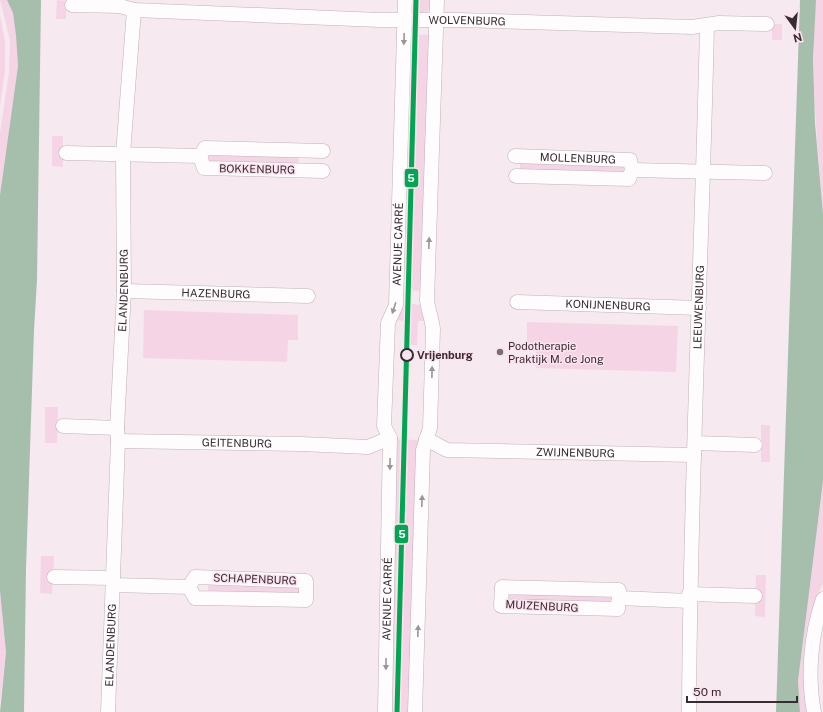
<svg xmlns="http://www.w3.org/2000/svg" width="823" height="712" font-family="'Public Sans',sans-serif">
	<rect width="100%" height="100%" fill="#f6e9ef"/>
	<!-- green -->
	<g fill="#f5d5e5">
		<polygon points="0,0 7,0 13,13 16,36 18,66 0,195 0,133 9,72 10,40"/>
		<polygon points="57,0 66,1 66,19 56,19"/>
		<path d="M408,0H432C431,3 431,8 429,10C426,15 413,12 409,10Z"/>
		<path d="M816,0H823V214C818,143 809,71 816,0Z"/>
		<polygon points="0,15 5,42 5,71 0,106"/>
		<rect x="772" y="24" width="10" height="16"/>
		<polygon points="408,34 429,35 423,289 417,291 401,289"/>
		<polygon points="52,136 63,136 63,167 52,166"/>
		<polygon points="205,151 299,153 298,167 204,165"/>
		<polygon points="520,160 628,163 627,177 520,174"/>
		<polygon points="400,303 422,305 424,315 424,321 418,321 417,345 404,345 404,321 397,320"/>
		<polygon points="144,310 298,315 298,340 288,340 287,362 143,358"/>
		<polygon points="527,322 678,326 676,372 536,368 536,349 527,348"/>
		<polygon points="45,407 58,407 57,443 45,443"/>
		<rect x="761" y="425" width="9" height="37"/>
		<polygon points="400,439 415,440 420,441 411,712 389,712 395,441"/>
		<polygon points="823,481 823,583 817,597 810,712 800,712 798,681"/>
		<polygon points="41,556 54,556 52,594 40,593"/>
		<polygon points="756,575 766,575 765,617 755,616"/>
		<polygon points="208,582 300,584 300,597 208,595"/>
		<polygon points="507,590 616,593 616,606 507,603"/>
		<polygon points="0,591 6,652 0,703"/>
	</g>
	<!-- water -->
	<g fill="#a5bfac">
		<polygon points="7,0 41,0 37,280 34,330 26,569 24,712 0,712 6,652 0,591 0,195 18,66 16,36 13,13"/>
		<polygon points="800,0 816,0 813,59 815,123 823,214 823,481 798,681 800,712 776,712"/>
	</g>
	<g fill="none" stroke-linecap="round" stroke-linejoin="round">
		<!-- street casing -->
		<g stroke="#bdb2b7" stroke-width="15">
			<g id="street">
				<path id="s1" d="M72,5L120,6L134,10L380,20H459L692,27L719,23L767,24"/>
				<polyline points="66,153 200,156"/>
				<path id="s2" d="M515,156L630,160L632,170L629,179L516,176"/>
				<polyline points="632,170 765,173"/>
				<polyline points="323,171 204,168 200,156 205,148 323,151"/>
				<path id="s3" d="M124,291L308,296"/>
				<path id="s4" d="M517,302L699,308"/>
				<polyline points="63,426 117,428"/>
				<path id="s5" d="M426,439L447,450L694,455"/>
				<path id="s6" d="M118,441L301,444L368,447L390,438"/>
				<polyline points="695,443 755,445"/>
				<polyline points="54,577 113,578"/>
				<polygon points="195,577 306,581 306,600 195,598 189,587"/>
				<polyline points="113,585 189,587"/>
				<polygon points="502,587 619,590 618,609 501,606"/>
				<polyline points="689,594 755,596"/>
				<polyline points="619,598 689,601"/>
				<path id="s7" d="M108,712L118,441L117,428L124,291L123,154L134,10"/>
				<path id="s8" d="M385,712L390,438L384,426L388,323L396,305L405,0"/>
				<path d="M415,712L423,450L430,428L433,329C432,319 428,310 427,300L437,0"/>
				<path id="s9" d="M689,712C690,483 702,254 707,25"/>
				<path d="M814,712C807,675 811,634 823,599"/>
			</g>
		</g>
		<!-- street -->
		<use href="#street" stroke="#fefcfd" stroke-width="14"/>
		<!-- tram-1 casing -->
		<g stroke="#fce3ef" stroke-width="8">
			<polyline id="tram-1" points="397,712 416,0"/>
		</g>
		<!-- tram-1 -->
		<use href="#tram-1" stroke="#00a651" stroke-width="5"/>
	</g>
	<!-- one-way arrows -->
	<defs><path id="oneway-solid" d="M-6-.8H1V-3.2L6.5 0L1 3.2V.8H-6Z"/></defs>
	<g fill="#9b9498">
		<use href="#oneway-solid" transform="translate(404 39) rotate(92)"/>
		<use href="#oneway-solid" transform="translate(429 243) rotate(-88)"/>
		<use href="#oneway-solid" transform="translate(394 308) rotate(108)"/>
		<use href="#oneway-solid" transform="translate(432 372) rotate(-89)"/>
		<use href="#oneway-solid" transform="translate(390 464) rotate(91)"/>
		<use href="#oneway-solid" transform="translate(422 501) rotate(-88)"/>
		<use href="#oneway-solid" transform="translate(418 631) rotate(-88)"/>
		<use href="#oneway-solid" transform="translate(386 664) rotate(91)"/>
	</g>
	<!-- markers -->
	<circle fill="#7a6e74" stroke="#fce3ef" stroke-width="1.5" cx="500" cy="352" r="4"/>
	<circle fill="#fce3ef" stroke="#382c32" stroke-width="2" cx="407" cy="355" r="6"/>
	<g text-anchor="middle" stroke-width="3" stroke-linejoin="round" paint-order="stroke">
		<!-- street labels -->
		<g font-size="11" fill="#382c32" stroke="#fce3ef">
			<text dy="4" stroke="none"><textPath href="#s1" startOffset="396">WOLVENBURG</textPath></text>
			<text dy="4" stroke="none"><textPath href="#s2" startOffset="63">MOLLENBURG</textPath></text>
			<text transform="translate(257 169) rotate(1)" y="4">BOKKENBURG</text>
			<text dy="4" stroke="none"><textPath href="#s8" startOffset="471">AVENUE CARRÉ</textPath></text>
			<text dy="4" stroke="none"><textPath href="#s7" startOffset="422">ELANDENBURG</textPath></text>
			<text dy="4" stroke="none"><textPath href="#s3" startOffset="92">HAZENBURG</textPath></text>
			<text dy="4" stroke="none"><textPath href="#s4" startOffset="91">KONIJNENBURG</textPath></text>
			<text dy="4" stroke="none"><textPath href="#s9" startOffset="405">LEEUWENBURG</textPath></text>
			<text dy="4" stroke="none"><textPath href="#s6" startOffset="119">GEITENBURG</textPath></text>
			<text dy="4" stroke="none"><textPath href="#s5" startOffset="152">ZWIJNENBURG</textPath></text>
			<text transform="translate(255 579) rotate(2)" y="4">SCHAPENBURG</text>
			<text dy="4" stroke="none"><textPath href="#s8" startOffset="113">AVENUE CARRÉ</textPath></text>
			<text transform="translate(542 606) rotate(3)" y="4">MUIZENBURG</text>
			<text dy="4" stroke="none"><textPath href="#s7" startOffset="67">ELANDENBURG</textPath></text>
		</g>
		<!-- poi labels -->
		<g font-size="11" fill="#382c32" stroke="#fce3ef" text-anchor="start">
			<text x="508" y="350">Podotherapie<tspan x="508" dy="13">Praktijk M. de Jong</tspan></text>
		</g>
		<!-- stop labels -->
		<g font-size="11" font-weight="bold" fill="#382c32" stroke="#fce3ef" text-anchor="start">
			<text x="417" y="359">Vrijenburg</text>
		</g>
	</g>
	<g stroke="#fce3ef" stroke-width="1.5">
		<rect x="404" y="168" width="15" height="20" rx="4" fill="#00a651"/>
		<rect x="394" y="524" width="15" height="20" rx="4" fill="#00a651"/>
	</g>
	<g font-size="11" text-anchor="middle" font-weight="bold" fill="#fff">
		<text x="411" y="182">5</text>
		<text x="402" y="538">5</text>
	</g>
	<!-- north arrow -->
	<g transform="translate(795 28) rotate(165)" stroke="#fce3ef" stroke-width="3" paint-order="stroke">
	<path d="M0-3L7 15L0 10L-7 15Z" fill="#382c32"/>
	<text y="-6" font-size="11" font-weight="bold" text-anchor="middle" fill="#382c32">N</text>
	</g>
	<!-- scale -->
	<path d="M687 696v6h110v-6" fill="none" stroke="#382c32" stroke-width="2"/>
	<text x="693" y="696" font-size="12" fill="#382c32" stroke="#fce3ef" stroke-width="3" paint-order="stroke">50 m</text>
</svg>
